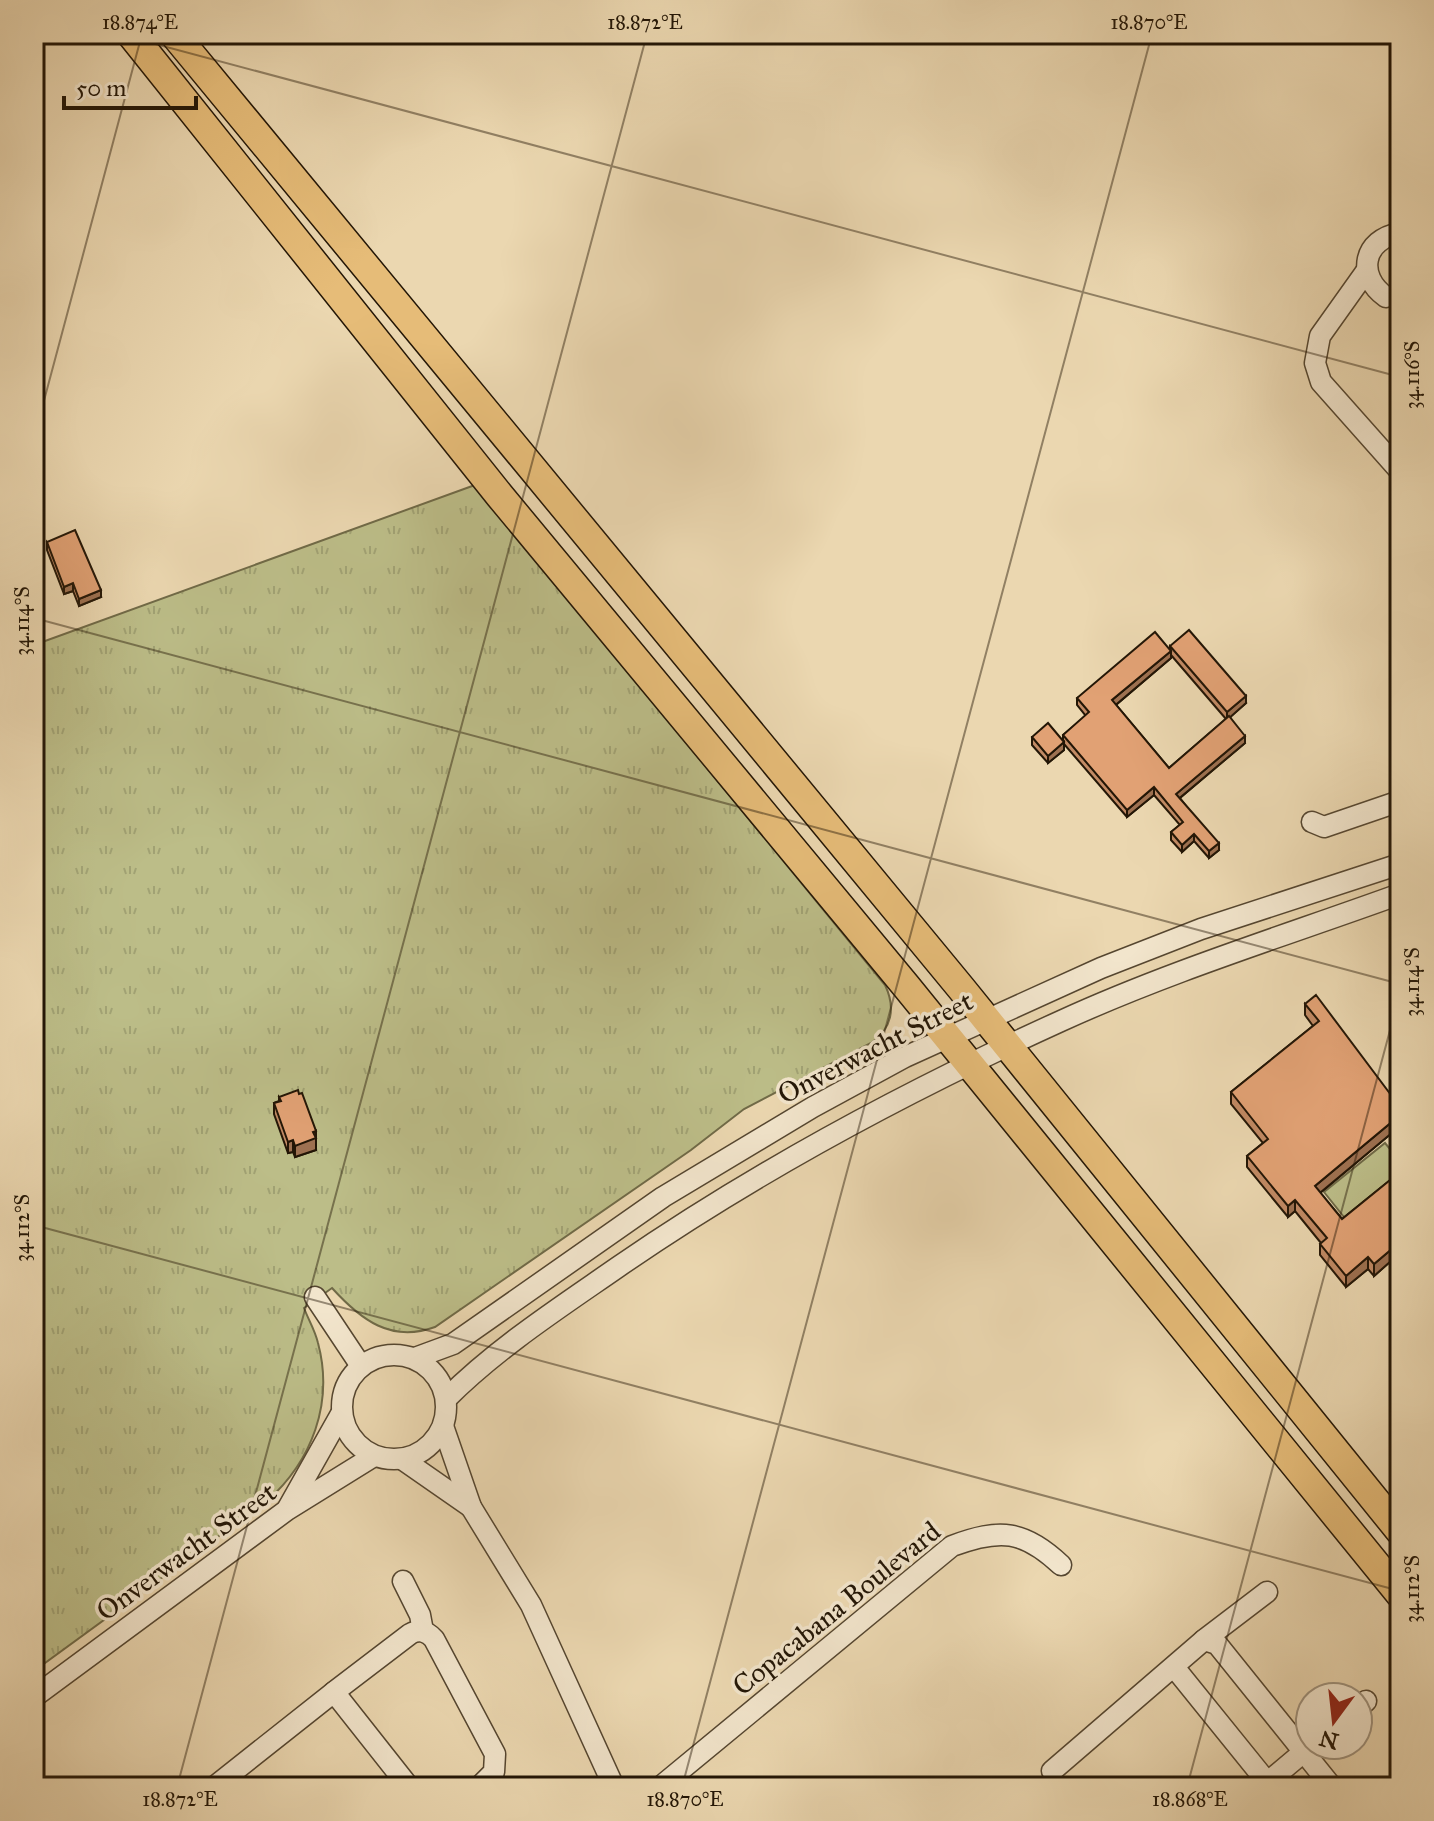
<svg xmlns="http://www.w3.org/2000/svg" width="1434" height="1821" font-family="'IM FELL Great Primer',serif">
	<defs>
		<pattern id="grass-tufts" width="24" height="20" patternUnits="userSpaceOnUse" patternTransform="scale(2)"><rect width="24" height="20" fill="#bcbd88"/><path d="M3 7l-1-3M5 7V3M7 7l1-3M15 17l-1-3M17 17v-4M19 17l1-3" fill="none" stroke="#a1a274"/></pattern>
	</defs>
	<rect width="100%" height="100%" fill="#ebd7b0"/>
	<filter id="stains"><feTurbulence type="fractalNoise" baseFrequency=".0025" numOctaves="4"/><feColorMatrix values="0 0 0 0 .2 0 0 0 0 .09 0 0 0 0 .02 0 0 0 .5 -.17"/></filter>
	<radialGradient id="worn" r=".72"><stop offset=".6" stop-color="#630" stop-opacity="0"/><stop offset="1" stop-color="#630" stop-opacity=".3"/></radialGradient>
	<!-- grass -->
	<path fill="url(#grass-tufts)" stroke="#706a47" stroke-width="2" d="M475,485L885,985C896,1008 892,1029 871,1043L744,1109L691,1150L435,1327C391,1343 361,1320 332,1288L304,1308C308,1319 315,1330 318,1343C334,1403 312,1461 267,1501L34,1671V645Z"/>
	<!-- garden -->
	<polygon fill="#bcbd88" stroke="#706a47" stroke-width="2" points="1385,1143 1400,1161 1400,1179 1348,1222 1324,1192"/>
	<g fill="none" stroke-linecap="round" stroke-linejoin="round">
		<!-- minor casing -->
		<g stroke="#554630" stroke-width="23">
			<g id="minor">
				<polyline points="1367,270 1320,336 1315,363 1321,382 1400,471"/>
				<path d="M1386,297C1356,276 1363,239 1400,233"/>
				<polyline points="1312,822 1324,827 1400,801"/>
				<polyline points="315,1297 361,1366"/>
				<circle cx="394" cy="1407" r="52"/>
				<polyline points="415,1358 453,1344 663,1197 813,1107 905,1057 1101,968 1201,929 1400,864"/>
				<path d="M446,1399C497,1348 559,1308 618,1267C757,1171 907,1091 1061,1021C1170,971 1287,935 1400,894"/>
				<polyline points="443,1426 471,1507 531,1605 614,1787"/>
				<polyline points="402,1459 471,1507"/>
				<polyline points="288,1508 341,1414"/>
				<polyline points="403,1581 420,1615 423,1631"/>
				<polyline points="1204,1640 1267,1592"/>
				<polyline points="1174,1667 1271,1787"/>
				<path d="M334,1692L410,1634C419,1629 427,1631 434,1639L495,1754L494,1772L479,1787"/>
				<polyline points="34,1697 287,1510 374,1456"/>
				<polyline points="1358,1708 1366,1701"/>
				<polyline points="1052,1771 1204,1640 1217,1644 1332,1787"/>
				<polyline points="214,1787 334,1692 409,1787"/>
				<path d="M660,1787L952,1546C1000,1528 1024,1530 1061,1565"/>
				<polyline points="1262,1787 1312,1745"/>
			</g>
		</g>
		<!-- highway casing -->
		<g stroke="#231606" stroke-width="31">
			<g id="highway">
				<polyline points="131,34 500,496 906,986 1400,1594"/>
				<polyline points="174,34 961,988 1400,1531"/>
			</g>
		</g>
		<!-- minor -->
		<use href="#minor" stroke="#f2e5cc" stroke-width="20"/>
		<!-- highway -->
		<use href="#highway" stroke="#e6bc78" stroke-width="28"/>
	</g>
	<!-- wall -->
	<g fill="#c28a64" stroke="#231606" stroke-width="2" fill-rule="evenodd">
		<polygon points="47,542 101,597 79,606 73,591 64,594 47,550"/>
		<path d="M1170,646L1246,703L1230,717L1245,743L1180,798L1219,850L1209,858L1194,841L1182,852L1171,840V832L1180,825L1154,795L1127,817L1064,744V750L1048,763L1032,745V737L1063,740V735L1086,716L1077,705V698L1170,649ZM1171,655L1226,719L1169,768L1116,705L1171,658Z"/>
		<polygon points="1305,1004 1400,1107 1400,1141 1393,1132 1320,1193 1342,1219 1400,1172 1400,1253 1374,1276 1368,1269 1346,1287 1320,1255 1320,1244 1321,1243 1295,1211 1288,1217 1247,1167 1247,1156 1263,1143 1231,1104 1231,1092 1313,1026 1305,1015"/>
		<polygon points="279,1097 316,1143 316,1150 295,1157 293,1152 288,1153 274,1114 274,1103 279,1101"/>
	</g>
	<!-- shaded-wall -->
	<g fill="#9e7151" stroke="#231606" stroke-width="2">
		<polygon points="73,583 73,591 64,594 64,587"/>
		<polygon points="101,590 101,597 79,606 79,599"/>
		<polygon points="1171,651 1171,658 1112,708 1112,700"/>
		<polygon points="1246,696 1246,703 1227,720 1227,712"/>
		<polygon points="1245,736 1245,743 1176,801 1176,794"/>
		<polygon points="1064,742 1064,750 1048,763 1048,756"/>
		<polygon points="1154,787 1154,795 1127,817 1127,810"/>
		<polygon points="1194,834 1194,841 1182,852 1182,845"/>
		<polygon points="1219,843 1219,850 1209,858 1209,851"/>
		<polygon points="1393,1121 1393,1132 1315,1197 1315,1186"/>
		<polygon points="316,1131 316,1150 295,1157 295,1146"/>
		<polygon points="293,1140 293,1152 288,1153 288,1142"/>
		<polygon points="1295,1200 1295,1211 1288,1217 1288,1206"/>
		<polygon points="1400,1242 1400,1253 1374,1276 1374,1264"/>
		<polygon points="1368,1257 1368,1269 1346,1287 1346,1276"/>
	</g>
	<!-- building -->
	<g fill="#e1a174" stroke="#231606" stroke-width="2">
		<polygon points="75,530 101,590 79,599 73,583 64,587 47,542"/>
		<polygon points="1189,630 1246,696 1227,712 1170,646"/>
		<polygon points="1155,632 1171,651 1112,700 1169,768 1229,716 1245,736 1176,794 1219,843 1209,851 1194,834 1182,845 1171,832 1183,822 1154,787 1127,810 1063,735 1089,712 1077,698"/>
		<polygon points="1048,723 1064,742 1048,756 1032,737"/>
		<polygon points="1316,995 1400,1107 1400,1129 1393,1121 1315,1186 1342,1219 1400,1172 1400,1242 1374,1264 1368,1257 1346,1276 1320,1244 1327,1238 1295,1200 1288,1206 1247,1156 1268,1139 1231,1092 1319,1021 1305,1004"/>
		<polygon points="298,1090 299,1094 302,1093 316,1131 313,1132 316,1138 295,1146 293,1140 288,1142 274,1103 281,1101 279,1097"/>
	</g>
	<!-- ticks -->
	<path fill="none" stroke="#231606" stroke-width="2" stroke-opacity="0.45" d="M118,34L1400,377M34,438L142,34M34,618L1400,984M34,1225L1400,1591M177,1787L647,34M682,1787L1152,34M1187,1787L1400,993"/>
	<g text-anchor="middle" stroke-width="7" stroke-linejoin="round" paint-order="stroke">
		<!-- street labels -->
		<g font-size="28" fill="#231606" stroke="#f2e5cc">
			<text transform="translate(875 1047) rotate(-27)" y="10">Onverwacht Street</text>
			<text transform="translate(186 1551) rotate(-36)" y="10">Onverwacht Street</text>
			<text transform="translate(836 1608) rotate(-39)" y="10">Copacabana Boulevard</text>
		</g>
	</g>
	<!-- margin -->
	<rect width="1434" height="1821" fill="none" stroke="#ebd7b0" stroke-width="88"/>
	<!-- north arrow -->
	<g transform="translate(1334 1721) rotate(195)"><circle r="38" fill="#f2e5cc" stroke="#9f927d" stroke-width="2"/>
	<path d="M0-6L14 30L0 20L-14 30Z" fill="#8f2418"/>
	<text y="-12" font-size="22" font-weight="bold" text-anchor="middle" fill="#231606">N</text>
	</g>
	<!-- scale -->
	<path d="M64 96v12h132v-12" fill="none" stroke="#231606" stroke-width="4"/>
	<text x="76" y="96" font-size="24" fill="#231606" stroke="#f2e5cc" stroke-width="6" paint-order="stroke">50 m</text>
	<rect x="44" y="44" width="1346" height="1733" fill="none" stroke="#231606" stroke-width="3"/>
	<g font-size="20" text-anchor="middle" fill="#231606">
		<text x="140" y="29">18.874°E</text>
		<text x="645" y="29">18.872°E</text>
		<text x="1149" y="29">18.870°E</text>
		<text transform="translate(1412 375) rotate(-90)" y="7">34.116°S</text>
		<text transform="translate(22 621) rotate(-90)" y="7">34.114°S</text>
		<text transform="translate(1412 982) rotate(-90)" y="7">34.114°S</text>
		<text transform="translate(22 1228) rotate(-90)" y="7">34.112°S</text>
		<text transform="translate(1412 1589) rotate(-90)" y="7">34.112°S</text>
		<text x="180" y="1806">18.872°E</text>
		<text x="685" y="1806">18.870°E</text>
		<text x="1190" y="1806">18.868°E</text>
	</g>
	<rect width="100%" height="100%" filter="url(#stains)"/>
	<rect width="100%" height="100%" fill="url(#worn)"/>
</svg>
